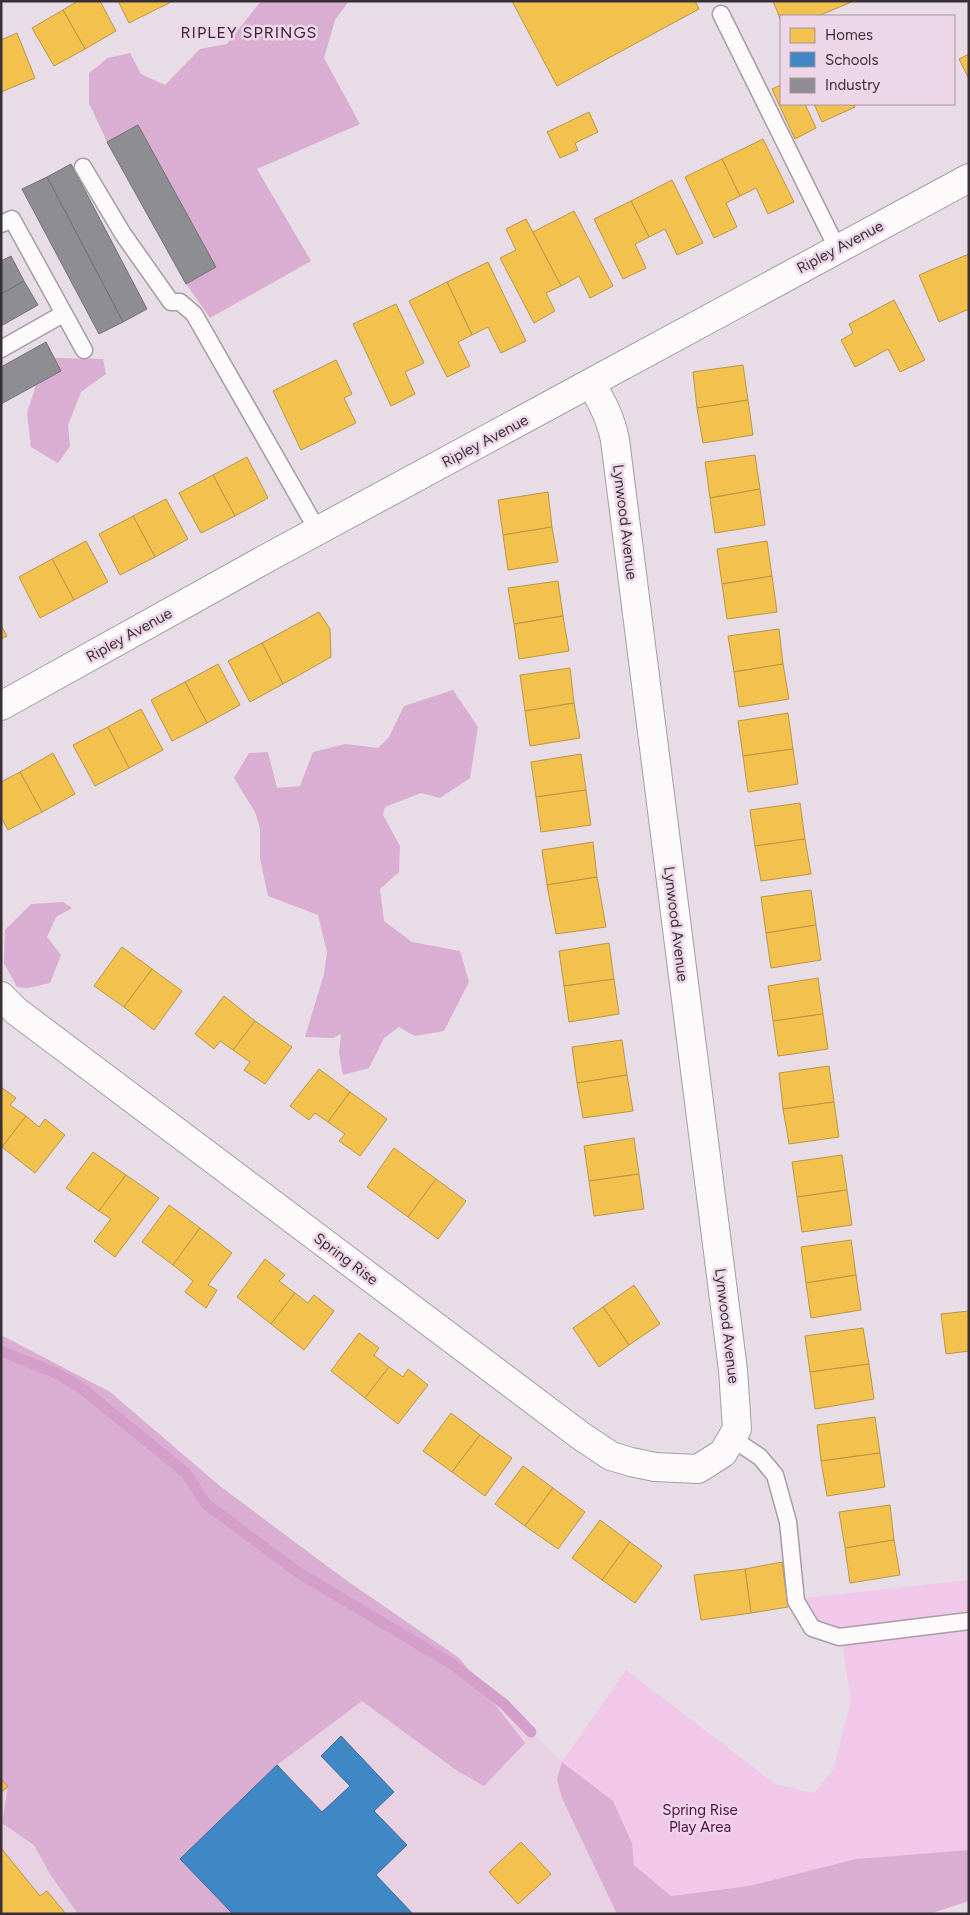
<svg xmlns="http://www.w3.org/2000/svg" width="970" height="1915" font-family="Figtree,sans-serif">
	<rect width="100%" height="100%" fill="#e8dce6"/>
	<!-- built -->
	<polygon fill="#e7d1e3" points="1,1335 110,1392 221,1487 343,1578 459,1658 562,1762 651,1914 1,1914"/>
	<!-- green -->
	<g fill="#f1c8e9">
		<path d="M969,1580V1613C946,1615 839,1631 825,1626C814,1621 809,1608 806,1598Z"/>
		<polygon points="969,1630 969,1850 856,1859 749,1886 671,1896 634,1865 632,1843 613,1801 562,1762 626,1670 775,1784 814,1793 833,1770 851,1701 842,1643"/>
	</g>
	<!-- forest -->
	<g fill="#daadd2">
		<polygon points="261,1 349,1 335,20 324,58 360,124 257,169 311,261 210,318 186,284 216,267 138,126 107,142 89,103 89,73 108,58 130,53 141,74 165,85 200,49 227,44"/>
		<polygon points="54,358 103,359 106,374 81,392 68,425 70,446 58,463 31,447 27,413 36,385 61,371"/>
		<polygon points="453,690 478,727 470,778 440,798 421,793 385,807 383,815 400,846 399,872 380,889 384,921 412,942 460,951 469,982 444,1031 415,1036 399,1027 384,1038 369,1068 343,1075 339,1053 341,1034 333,1038 305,1037 324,974 327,952 318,915 268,896 260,858 260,828 255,812 234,778 249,753 268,752 277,788 300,786 313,752 345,744 378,748 389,737 404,706"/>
		<polygon points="63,902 72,908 56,917 47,937 61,955 50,983 28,988 17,987 4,963 5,930 31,904"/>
		<polygon points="1,1335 110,1392 221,1487 343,1578 459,1658 525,1743 484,1786 456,1770 362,1701 277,1765 233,1914 78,1914 50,1874 34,1845 2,1823 8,1787 1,1778"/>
		<polygon points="562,1762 613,1801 632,1843 634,1865 671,1896 749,1886 856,1859 969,1850 969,1901 929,1914 617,1914 562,1798 557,1779"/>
	</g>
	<!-- homes -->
	<g fill="#f2c14e" stroke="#ba9647">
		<polygon points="78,1 100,1 116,31 85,49 63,10"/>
		<polygon points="118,1 173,1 129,23"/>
		<polygon points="512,1 695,1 699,9 557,86"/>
		<polygon points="773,1 854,1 818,16 781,16 781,21"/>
		<polygon points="63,10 85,49 54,66 32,28"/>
		<polygon points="17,33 35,78 1,92 1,40"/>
		<polygon points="969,54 969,79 959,59"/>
		<polygon points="781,85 781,104 805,104 816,128 795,139 772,89"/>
		<polygon points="814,104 854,104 855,107 822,122"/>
		<polygon points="589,112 598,132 575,143 578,150 560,158 547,132"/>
		<polygon points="763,139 794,202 768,214 756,188 740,196 722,159"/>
		<polygon points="722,159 740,196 726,203 737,227 714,238 685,177"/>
		<polygon points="672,180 703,243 677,255 665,229 649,237 631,201"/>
		<polygon points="631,201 649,237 635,244 646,268 623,279 594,219"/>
		<polygon points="574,211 613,286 590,298 579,276 561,286 533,232"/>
		<polygon points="526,219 561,286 546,293 555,311 534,323 500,258 516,250 506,229"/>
		<polygon points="969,254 969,309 939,322 919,275"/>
		<polygon points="488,262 526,341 501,353 488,327 472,335 447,282"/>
		<polygon points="447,282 472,335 458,342 470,366 447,377 409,301"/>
		<polygon points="894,300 925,360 900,372 888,349 855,367 841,340 853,333 849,324"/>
		<polygon points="396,304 424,363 405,372 415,394 391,406 353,324"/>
		<polygon points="336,360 352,394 344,398 356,423 301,450 273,391"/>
		<polygon points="743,365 748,400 697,408 693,372"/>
		<polygon points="748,400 753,435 703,443 697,408"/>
		<polygon points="755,455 760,489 710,498 705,462"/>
		<polygon points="247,457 268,498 235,516 213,475"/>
		<polygon points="213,475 235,516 201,533 179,493"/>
		<polygon points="760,489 765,525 715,533 710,498"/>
		<polygon points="548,492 552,527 503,535 498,500"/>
		<polygon points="166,499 188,539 155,557 133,516"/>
		<polygon points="133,516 155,557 120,575 99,534"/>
		<polygon points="552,527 558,562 508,570 503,535"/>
		<polygon points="86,541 108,582 74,600 52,559"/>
		<polygon points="767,541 772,576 722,584 717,549"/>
		<polygon points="52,559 74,600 40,618 19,577"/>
		<polygon points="772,576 777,612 727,619 722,584"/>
		<polygon points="558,581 563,616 514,624 508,588"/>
		<polygon points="319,612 330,629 331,657 283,684 262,643"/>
		<polygon points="563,616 569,651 519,659 514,624"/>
		<polygon points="1,625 7,636 1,639"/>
		<polygon points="779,629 783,664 734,672 728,636"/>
		<polygon points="262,643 283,684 250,702 228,661"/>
		<polygon points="218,664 240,705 207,723 185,682"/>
		<polygon points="783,664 789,699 739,707 734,672"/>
		<polygon points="570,668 574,703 525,711 520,675"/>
		<polygon points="185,682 207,723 172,741 151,700"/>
		<polygon points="574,703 580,738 530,746 525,711"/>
		<polygon points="141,709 163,750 129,768 108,727"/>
		<polygon points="788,713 793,749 743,756 738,721"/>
		<polygon points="108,727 129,768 95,786 73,745"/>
		<polygon points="793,749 798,784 748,792 743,756"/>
		<polygon points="53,753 75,794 42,812 20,772"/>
		<polygon points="581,754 586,790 536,797 531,762"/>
		<polygon points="20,772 42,812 8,830 1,817 1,782"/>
		<polygon points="586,790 591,825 541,832 536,797"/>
		<polygon points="800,803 805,839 755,846 750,810"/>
		<polygon points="805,839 811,874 761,881 755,846"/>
		<polygon points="593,842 597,877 547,885 542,850"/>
		<polygon points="597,877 606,927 556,934 547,885"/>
		<polygon points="811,890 816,925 766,933 761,897"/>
		<polygon points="816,925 821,960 771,968 766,933"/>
		<polygon points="609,943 614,979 564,986 559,951"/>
		<polygon points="122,947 152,969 124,1007 94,986"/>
		<polygon points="152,969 182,991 154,1030 124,1007"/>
		<polygon points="818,978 823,1014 773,1021 768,986"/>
		<polygon points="614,979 619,1014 569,1022 564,986"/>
		<polygon points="224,996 255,1021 233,1050 220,1041 214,1049 195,1034"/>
		<polygon points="823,1014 828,1049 778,1056 773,1021"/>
		<polygon points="255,1021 292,1047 265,1084 244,1070 250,1062 233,1050"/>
		<polygon points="622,1040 627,1075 577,1083 572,1047"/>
		<polygon points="829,1066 834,1102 783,1109 779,1073"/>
		<polygon points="319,1069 350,1092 328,1122 315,1113 309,1120 290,1106"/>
		<polygon points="627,1075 633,1111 583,1118 577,1083"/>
		<polygon points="1,1087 16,1098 10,1105 26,1116 2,1147"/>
		<polygon points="350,1092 387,1119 360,1156 339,1141 345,1134 328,1122"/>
		<polygon points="834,1102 839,1137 789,1144 783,1109"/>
		<polygon points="26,1116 39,1127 45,1119 65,1135 35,1173 2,1147"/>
		<polygon points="634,1138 639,1174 589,1181 584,1146"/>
		<polygon points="394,1148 436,1179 408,1217 367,1187"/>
		<polygon points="93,1152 126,1175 99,1211 66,1188"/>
		<polygon points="842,1155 847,1190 797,1197 792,1162"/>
		<polygon points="639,1174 644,1209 594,1216 589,1181"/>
		<polygon points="126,1175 159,1198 115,1257 94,1241 111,1219 99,1211"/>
		<polygon points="436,1179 466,1201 438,1239 408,1217"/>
		<polygon points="847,1190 852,1225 802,1232 797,1197"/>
		<polygon points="169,1205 200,1228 173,1265 142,1242"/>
		<polygon points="200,1228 232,1253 208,1285 217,1290 206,1308 185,1292 193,1281 173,1265"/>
		<polygon points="851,1240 856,1275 806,1283 801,1247"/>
		<polygon points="265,1259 285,1275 279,1281 295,1293 271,1324 237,1297"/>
		<polygon points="856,1275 861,1310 811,1318 806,1283"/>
		<polygon points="634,1285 660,1324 629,1345 603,1307"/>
		<polygon points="295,1293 308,1303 314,1295 334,1311 304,1350 271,1324"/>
		<polygon points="603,1307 629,1345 599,1367 573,1328"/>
		<polygon points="969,1311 969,1351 946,1354 941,1314"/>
		<polygon points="863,1328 869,1364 810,1372 805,1336"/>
		<polygon points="359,1333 379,1348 374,1355 389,1367 365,1398 331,1371"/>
		<polygon points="869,1364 874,1399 815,1409 810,1372"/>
		<polygon points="389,1367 403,1377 408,1369 428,1385 398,1424 365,1398"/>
		<polygon points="451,1413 480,1435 452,1472 423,1451"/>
		<polygon points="875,1417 880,1453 821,1461 817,1425"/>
		<polygon points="480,1435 512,1458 485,1496 452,1472"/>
		<polygon points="880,1453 885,1487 827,1496 821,1461"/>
		<polygon points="523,1466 553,1488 525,1526 495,1504"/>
		<polygon points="553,1488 585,1512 558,1549 525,1526"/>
		<polygon points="890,1505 894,1540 845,1548 839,1512"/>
		<polygon points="600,1520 630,1542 602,1580 572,1558"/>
		<polygon points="894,1540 900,1575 850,1583 845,1548"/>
		<polygon points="630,1542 662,1566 635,1603 602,1580"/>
		<polygon points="782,1562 788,1607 751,1613 745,1569"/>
		<polygon points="745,1569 751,1613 701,1620 694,1575"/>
		<polygon points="1,1778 8,1787 1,1792"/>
		<polygon points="521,1842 551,1874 518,1904 489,1872"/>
		<polygon points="1,1848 40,1896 47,1891 66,1914 1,1914"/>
	</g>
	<!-- schools -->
	<polygon fill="#3f88c5" stroke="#3d6e9a" points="341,1736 394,1792 374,1811 407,1845 376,1875 413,1914 233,1914 180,1859 277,1765 322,1812 350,1786 321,1756"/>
	<!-- industry -->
	<g fill="#8d8d92" stroke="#747177">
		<polygon points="138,125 216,267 186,284 107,142"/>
		<polygon points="71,164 147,309 123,322 47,177"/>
		<polygon points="47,177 123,322 99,334 22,189"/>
		<polygon points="11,256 24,281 1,294 1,261"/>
		<polygon points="24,281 38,305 1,326 1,294"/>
		<polygon points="46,342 61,371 1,404 1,367"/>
	</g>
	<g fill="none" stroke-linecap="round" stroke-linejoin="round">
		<!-- stream -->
		<polyline stroke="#d49eca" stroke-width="11" points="1,1351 56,1373 80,1387 186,1473 206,1504 299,1573 452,1664 504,1704 531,1732"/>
		<!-- lane casing -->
		<g stroke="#a69da5" stroke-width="19">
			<g id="lane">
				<polyline points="721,14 837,248"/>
				<polyline points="83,167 123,234 171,302 180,302 194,314 318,531"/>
				<polyline points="1,224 12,219 84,350"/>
				<polyline points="1,349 63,314"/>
				<polyline points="733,1439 760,1457 775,1475 788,1522 796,1601 812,1628 839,1637 969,1621"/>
			</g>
		</g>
		<!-- street casing -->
		<g stroke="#a69da5" stroke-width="30">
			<g id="street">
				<polyline points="1,706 269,557 969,178"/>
				<path d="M1,996L16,1011L581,1436L611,1456L631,1462L655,1467L698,1469L723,1453L737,1429L733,1370L615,440C611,419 602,402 591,383"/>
			</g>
		</g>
		<!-- lane -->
		<use href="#lane" stroke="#fcfafb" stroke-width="16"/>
		<!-- street -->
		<use href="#street" stroke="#fcfafb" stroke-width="28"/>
	</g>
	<g text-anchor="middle" stroke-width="5" stroke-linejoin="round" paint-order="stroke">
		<!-- street labels -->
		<g font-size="15" fill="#393037" stroke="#eed6e9">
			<text transform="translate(840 247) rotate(-28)" y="5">Ripley Avenue</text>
			<text transform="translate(485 441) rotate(-28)" y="5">Ripley Avenue</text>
			<text transform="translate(625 522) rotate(83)" y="5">Lynwood Avenue</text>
			<text transform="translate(129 635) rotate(-29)" y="5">Ripley Avenue</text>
			<text transform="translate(676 924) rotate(83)" y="5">Lynwood Avenue</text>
			<text transform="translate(346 1259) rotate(37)" y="5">Spring Rise</text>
			<text transform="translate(727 1326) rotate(83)" y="5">Lynwood Avenue</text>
		</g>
		<!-- park labels -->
		<g font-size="15" fill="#4f0e47" stroke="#eed6e9">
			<text x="700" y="1815">Spring Rise<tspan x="700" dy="17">Play Area</tspan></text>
		</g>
		<!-- neighbourhood labels -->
		<g font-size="16" letter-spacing="1" fill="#372534" stroke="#eed6e9">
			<text x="249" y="38">RIPLEY SPRINGS</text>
		</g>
	</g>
	<!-- border -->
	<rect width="970" height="1915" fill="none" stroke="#393037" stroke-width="5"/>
	<!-- legend -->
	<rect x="780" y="15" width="175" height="90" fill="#eed6e9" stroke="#a694a2"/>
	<rect x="790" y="28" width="25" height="15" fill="#f2c14e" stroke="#a694a2"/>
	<text x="825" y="40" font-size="15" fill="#393037">Homes</text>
	<rect x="790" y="52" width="25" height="15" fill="#3f88c5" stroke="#a694a2"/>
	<text x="825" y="65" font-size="15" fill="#393037">Schools</text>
	<rect x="790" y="78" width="25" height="15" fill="#8d8d92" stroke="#a694a2"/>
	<text x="825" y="90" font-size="15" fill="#393037">Industry</text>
</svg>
